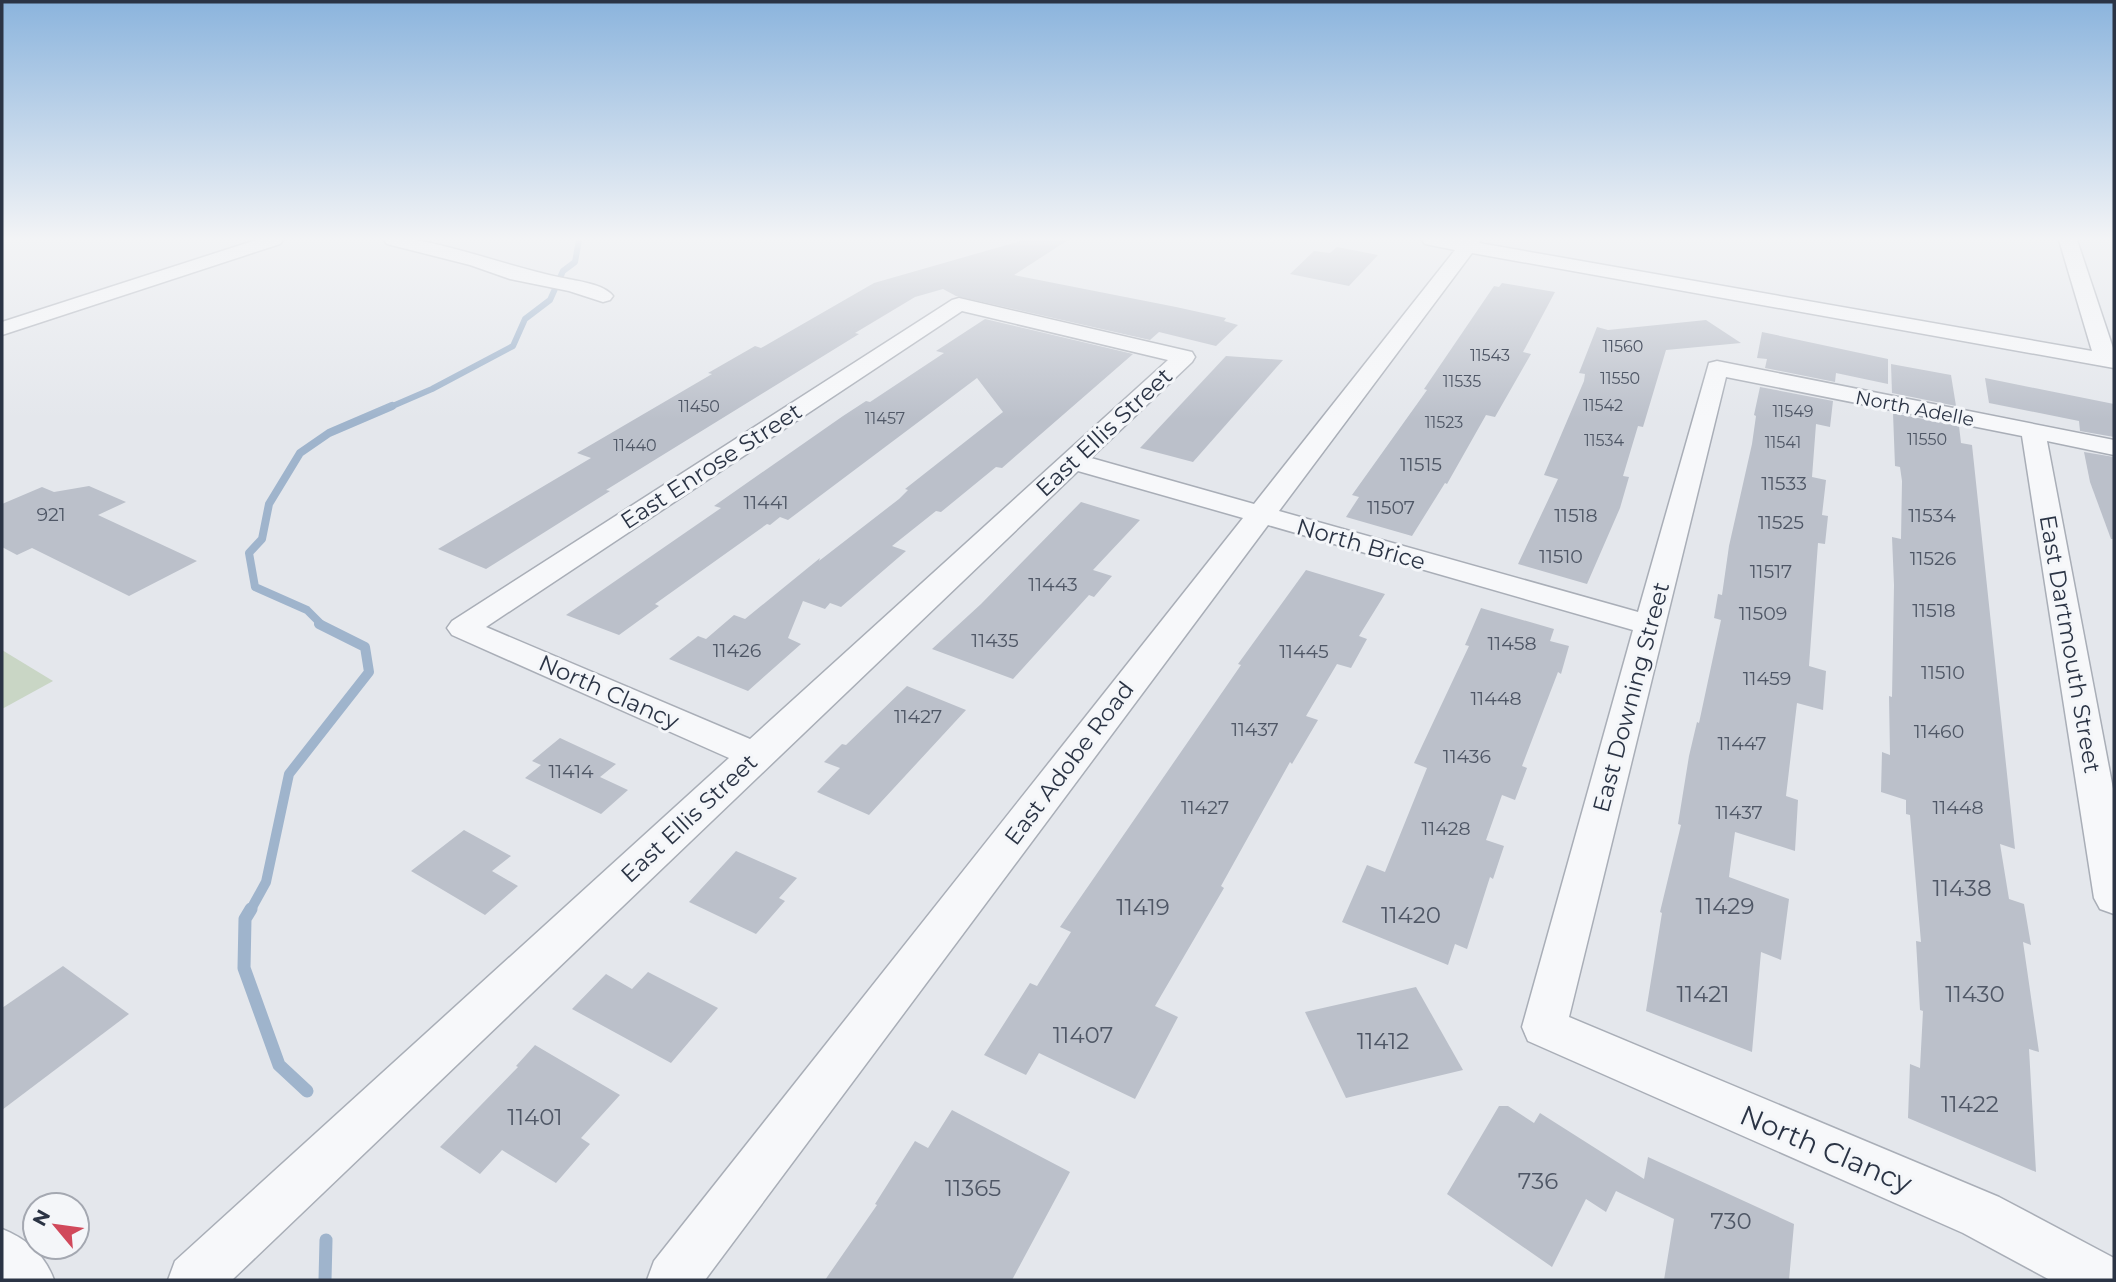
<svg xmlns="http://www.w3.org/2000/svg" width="2116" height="1282" font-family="Montserrat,sans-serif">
	<rect width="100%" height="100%" fill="#e4e7ec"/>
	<!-- green -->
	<polygon fill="#c9d6c5" points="2,650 53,681 2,709"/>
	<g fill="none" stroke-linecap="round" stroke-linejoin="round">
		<!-- stream-far3 -->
		<polyline stroke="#9fb4cc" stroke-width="6" points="388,408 432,389 513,346 525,319 550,300 563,271 575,262 579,240"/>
		<!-- stream-far2 -->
		<polyline stroke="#9fb4cc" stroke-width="8" points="323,626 307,610 255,587 249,553 262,539 269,504 300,453 329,433 392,406"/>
		<!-- stream-far1 -->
		<polyline stroke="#9fb4cc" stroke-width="10" points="250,911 266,882 289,774 369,672 365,647 319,624"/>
		<!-- stream -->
		<g stroke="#9fb4cc" stroke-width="13">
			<polyline points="251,909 245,919 244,968 279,1065 307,1091"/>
			<polyline points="325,1280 326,1240"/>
		</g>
	</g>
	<!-- building -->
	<g fill="#bbc0ca">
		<polygon points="1024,240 1068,240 1014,275 1176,307 1226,318 1224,321 1238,325 1216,346 1159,332 1150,340 956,296 943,289 915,297 855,333 859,334 606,490 610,491 486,569 438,549 591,458 577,453 712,374 708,373 755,346 761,348 874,283"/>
		<polygon points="1337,247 1378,255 1349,286 1290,274 1314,251 1330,253"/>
		<polygon points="1502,283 1555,292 1523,352 1531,354 1495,417 1486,415 1447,484 1445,483 1412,536 1346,517 1359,497 1352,495 1427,390 1424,389 1494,286 1499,287"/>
		<polygon points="985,319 1133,354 1002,468 996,467 941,512 936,511 892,546 906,551 841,607 830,603 825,609 803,601 788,638 801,644 748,691 669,659 698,636 706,639 734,615 745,619 820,558 819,561 899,499 908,490 905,489 1003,412 977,378 788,520 780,517 770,525 767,524 655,604 659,606 619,635 566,615 721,508 714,506 843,416 866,401 870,402 944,353 936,351"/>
		<polygon points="1706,320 1741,343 1666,350 1643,427 1638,426 1623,476 1629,477 1620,508 1587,584 1518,564 1558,479 1544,475 1584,381 1585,374 1579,373 1597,327 1608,330"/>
		<polygon points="1762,332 1888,359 1888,384 1836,373 1835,382 1765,368 1767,359 1757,358"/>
		<polygon points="1226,356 1283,360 1193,462 1140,448"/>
		<polygon points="1891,364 1951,375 1956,406 1892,393"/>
		<polygon points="1985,378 2114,404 2114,437 2080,431 2079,421 1989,403"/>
		<polygon points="1760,387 1833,401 1830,427 1816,424 1812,477 1826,480 1822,515 1828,516 1825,544 1818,543 1809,666 1826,671 1823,710 1797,703 1786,796 1798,800 1795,851 1735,832 1729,877 1789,899 1781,960 1761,952 1752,1052 1646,1011 1662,913 1660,912 1681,825 1678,824 1689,756 1697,722 1699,723 1721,620 1714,618 1718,594 1722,595 1729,546 1752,444 1756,416 1754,415"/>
		<polygon points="1893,413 1959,426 1961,443 1972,445 2015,849 2000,844 2009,899 2024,904 2031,945 2023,942 2039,1052 2029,1049 2036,1172 1908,1118 1910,1064 1920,1068 1923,1011 1920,1010 1916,941 1921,942 1910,815 1906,814 1906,800 1881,792 1882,752 1890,755 1889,696 1892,697 1894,585 1892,537 1901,539 1902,481 1900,467 1895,466"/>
		<polygon points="2084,452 2114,457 2114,539 2111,539 2090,482"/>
		<polygon points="89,486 126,502 98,515 197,561 129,596 32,548 17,555 2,547 2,504 42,487 54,492"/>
		<polygon points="1081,502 1140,520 1093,570 1112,576 1094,597 1089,595 1013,679 932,649 981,604"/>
		<polygon points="1306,570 1385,594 1359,636 1367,639 1351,668 1337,664 1306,716 1318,720 1292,764 1290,762 1221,886 1224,888 1155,1006 1178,1017 1135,1099 1039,1053 1026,1075 984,1055 1030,983 1037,986 1071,932 1060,927 1241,665 1238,664"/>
		<polygon points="1481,608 1554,629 1550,641 1569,646 1561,674 1558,672 1522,766 1527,768 1515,800 1502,795 1486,840 1504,846 1493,879 1490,877 1467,949 1455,944 1448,965 1342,922 1367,865 1385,872 1427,768 1414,763 1469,646 1465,645"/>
		<polygon points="907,686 966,710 869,815 817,792 840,768 824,762 842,744 846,745"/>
		<polygon points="560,738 616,764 600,777 628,790 601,814 525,778 541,765 532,761"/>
		<polygon points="464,830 511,856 492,871 518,886 485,915 411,871"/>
		<polygon points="736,851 797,878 779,898 785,901 756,934 689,902"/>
		<polygon points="63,966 129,1014 2,1110 2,1008"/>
		<polygon points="648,972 718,1008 671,1063 572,1009 606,974 632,989"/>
		<polygon points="1416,987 1463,1070 1346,1098 1305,1012"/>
		<polygon points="535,1045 620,1095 581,1138 590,1144 556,1183 502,1150 480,1174 440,1147 518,1067 516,1066"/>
		<polygon points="1499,1106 1508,1106 1534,1123 1540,1113 1644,1179 1648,1157 1794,1224 1789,1280 1664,1280 1674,1219 1616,1191 1606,1212 1586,1199 1552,1267 1447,1194"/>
		<polygon points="952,1110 1070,1172 1012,1280 825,1280 877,1205 875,1204 915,1141 928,1148"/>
	</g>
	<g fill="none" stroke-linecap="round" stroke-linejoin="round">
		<!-- minor casing -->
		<g stroke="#a9aeb7" stroke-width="3">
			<g id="minor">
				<polygon points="256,240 283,240 280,244 2,335 2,322"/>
				<path d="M384,240C394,239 406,239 416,240C466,249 513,268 563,278C577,281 604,284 613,296L610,300L603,302L569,291L510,279L470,265L387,244Z"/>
				<path d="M1422,240H1481L1479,243L2092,351L2059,240H2077L2114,351V368L1472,253L1279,511L1638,612L1709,363L1717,361L2114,440V455L2047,441L2114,794V914L2100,909L2094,898L2022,436L1726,377L1569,1017L1999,1197L2114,1258V1280H2050L1963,1233L1528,1041L1522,1027L1633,630L1268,525L705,1280H647L654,1261L1243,518L1078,471L232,1280H168L175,1261L729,758L452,635L447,628L452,621L952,300L959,298L1192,352L1195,357L1192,362L1091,458L1254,504L1455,250L1425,244ZM962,311L1168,360L750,739L486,627Z"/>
				<path d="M2,1229C27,1239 45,1255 54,1280H2Z"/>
			</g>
		</g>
		<!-- minor -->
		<use href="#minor" fill="#f7f8fa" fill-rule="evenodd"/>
	</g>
	<!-- sky -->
	<linearGradient id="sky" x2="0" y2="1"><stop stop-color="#8bb4dd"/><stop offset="0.57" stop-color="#f3f4f6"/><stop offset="1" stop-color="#f3f4f6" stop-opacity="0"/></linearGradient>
	<rect width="2116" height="419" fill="url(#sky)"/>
	<g text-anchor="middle" stroke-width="6" stroke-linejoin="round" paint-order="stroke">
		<!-- far-number labels -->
		<g font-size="16" fill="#4f5766">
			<text x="1623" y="352">11560</text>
			<text x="1490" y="361">11543</text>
			<text x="1620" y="384">11550</text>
			<text x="1462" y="387">11535</text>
			<text x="1603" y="411">11542</text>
			<text x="699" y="412">11450</text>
			<text x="1793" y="417">11549</text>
			<text x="885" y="424">11457</text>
			<text x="1444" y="428">11523</text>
			<text x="1927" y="445">11550</text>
			<text x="1604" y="446">11534</text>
			<text x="1783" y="448">11541</text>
			<text x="635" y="451">11440</text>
		</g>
		<!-- far-street labels -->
		<g font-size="19" fill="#2b3445" stroke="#f4f6f9">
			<text transform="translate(1915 408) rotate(11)" y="7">North Adelle</text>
		</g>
		<!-- number labels -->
		<g font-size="19" fill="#4f5766">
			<text x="1421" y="471">11515</text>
			<text x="1784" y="490">11533</text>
			<text x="766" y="509">11441</text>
			<text x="1391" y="514">11507</text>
			<text x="51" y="521">921</text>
			<text x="1576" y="522">11518</text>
			<text x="1932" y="522">11534</text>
			<text x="1781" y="529">11525</text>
			<text x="1561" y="563">11510</text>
			<text x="1933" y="565">11526</text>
			<text x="1771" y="578">11517</text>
			<text x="1053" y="591">11443</text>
			<text x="1934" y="617">11518</text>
			<text x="1763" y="620">11509</text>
			<text x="995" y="647">11435</text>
			<text x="1512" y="650">11458</text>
			<text x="737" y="657">11426</text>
			<text x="1304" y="658">11445</text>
			<text x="1943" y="679">11510</text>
			<text x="1767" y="685">11459</text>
			<text x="1496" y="705">11448</text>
			<text x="918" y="723">11427</text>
			<text x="1255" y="736">11437</text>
			<text x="1939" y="738">11460</text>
			<text x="1742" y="750">11447</text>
			<text x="1467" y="763">11436</text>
			<text x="571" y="778">11414</text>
			<text x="1205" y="814">11427</text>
			<text x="1958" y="814">11448</text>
			<text x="1739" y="819">11437</text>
			<text x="1446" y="835">11428</text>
		</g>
		<!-- street labels -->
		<g font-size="23" fill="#2b3445" stroke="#f4f6f9">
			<text transform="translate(1104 432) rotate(-43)" y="8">East Ellis Street</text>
			<text transform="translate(711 466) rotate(-33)" y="8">East Enrose Street</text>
			<text transform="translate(1361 544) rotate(16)" y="8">North Brice</text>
			<text transform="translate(2070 644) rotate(80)" y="8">East Dartmouth Street</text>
			<text transform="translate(609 692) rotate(24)" y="8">North Clancy</text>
			<text transform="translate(1631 697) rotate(-75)" y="8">East Downing Street</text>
			<text transform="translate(1069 763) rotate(-53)" y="8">East Adobe Road</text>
			<text transform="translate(689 818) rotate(-43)" y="8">East Ellis Street</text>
		</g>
		<!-- near-number labels -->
		<g font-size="23" fill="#4f5766">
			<text x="1962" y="896">11438</text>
			<text x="1725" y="914">11429</text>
			<text x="1143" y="915">11419</text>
			<text x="1411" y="923">11420</text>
			<text x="1703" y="1002">11421</text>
			<text x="1975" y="1002">11430</text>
			<text x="1083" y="1043">11407</text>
			<text x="1383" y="1049">11412</text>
			<text x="1970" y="1112">11422</text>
			<text x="535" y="1125">11401</text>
			<text x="1538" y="1189">736</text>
			<text x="973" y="1196">11365</text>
			<text x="1731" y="1229">730</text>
		</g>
		<!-- near-street labels -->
		<g font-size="28" fill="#2b3445" stroke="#f4f6f9">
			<text transform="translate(1826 1149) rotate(23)" y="10">North Clancy</text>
		</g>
	</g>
	<!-- border -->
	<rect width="2116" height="1282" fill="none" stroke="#2b3445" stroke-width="7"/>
	<!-- north arrow -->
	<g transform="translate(56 1226) rotate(299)"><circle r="33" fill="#f4f6f9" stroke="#a4a8b1" stroke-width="2"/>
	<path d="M0-5L12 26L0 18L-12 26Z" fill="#d1495b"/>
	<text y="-10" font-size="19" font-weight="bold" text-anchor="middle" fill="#2b3445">N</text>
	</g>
</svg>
